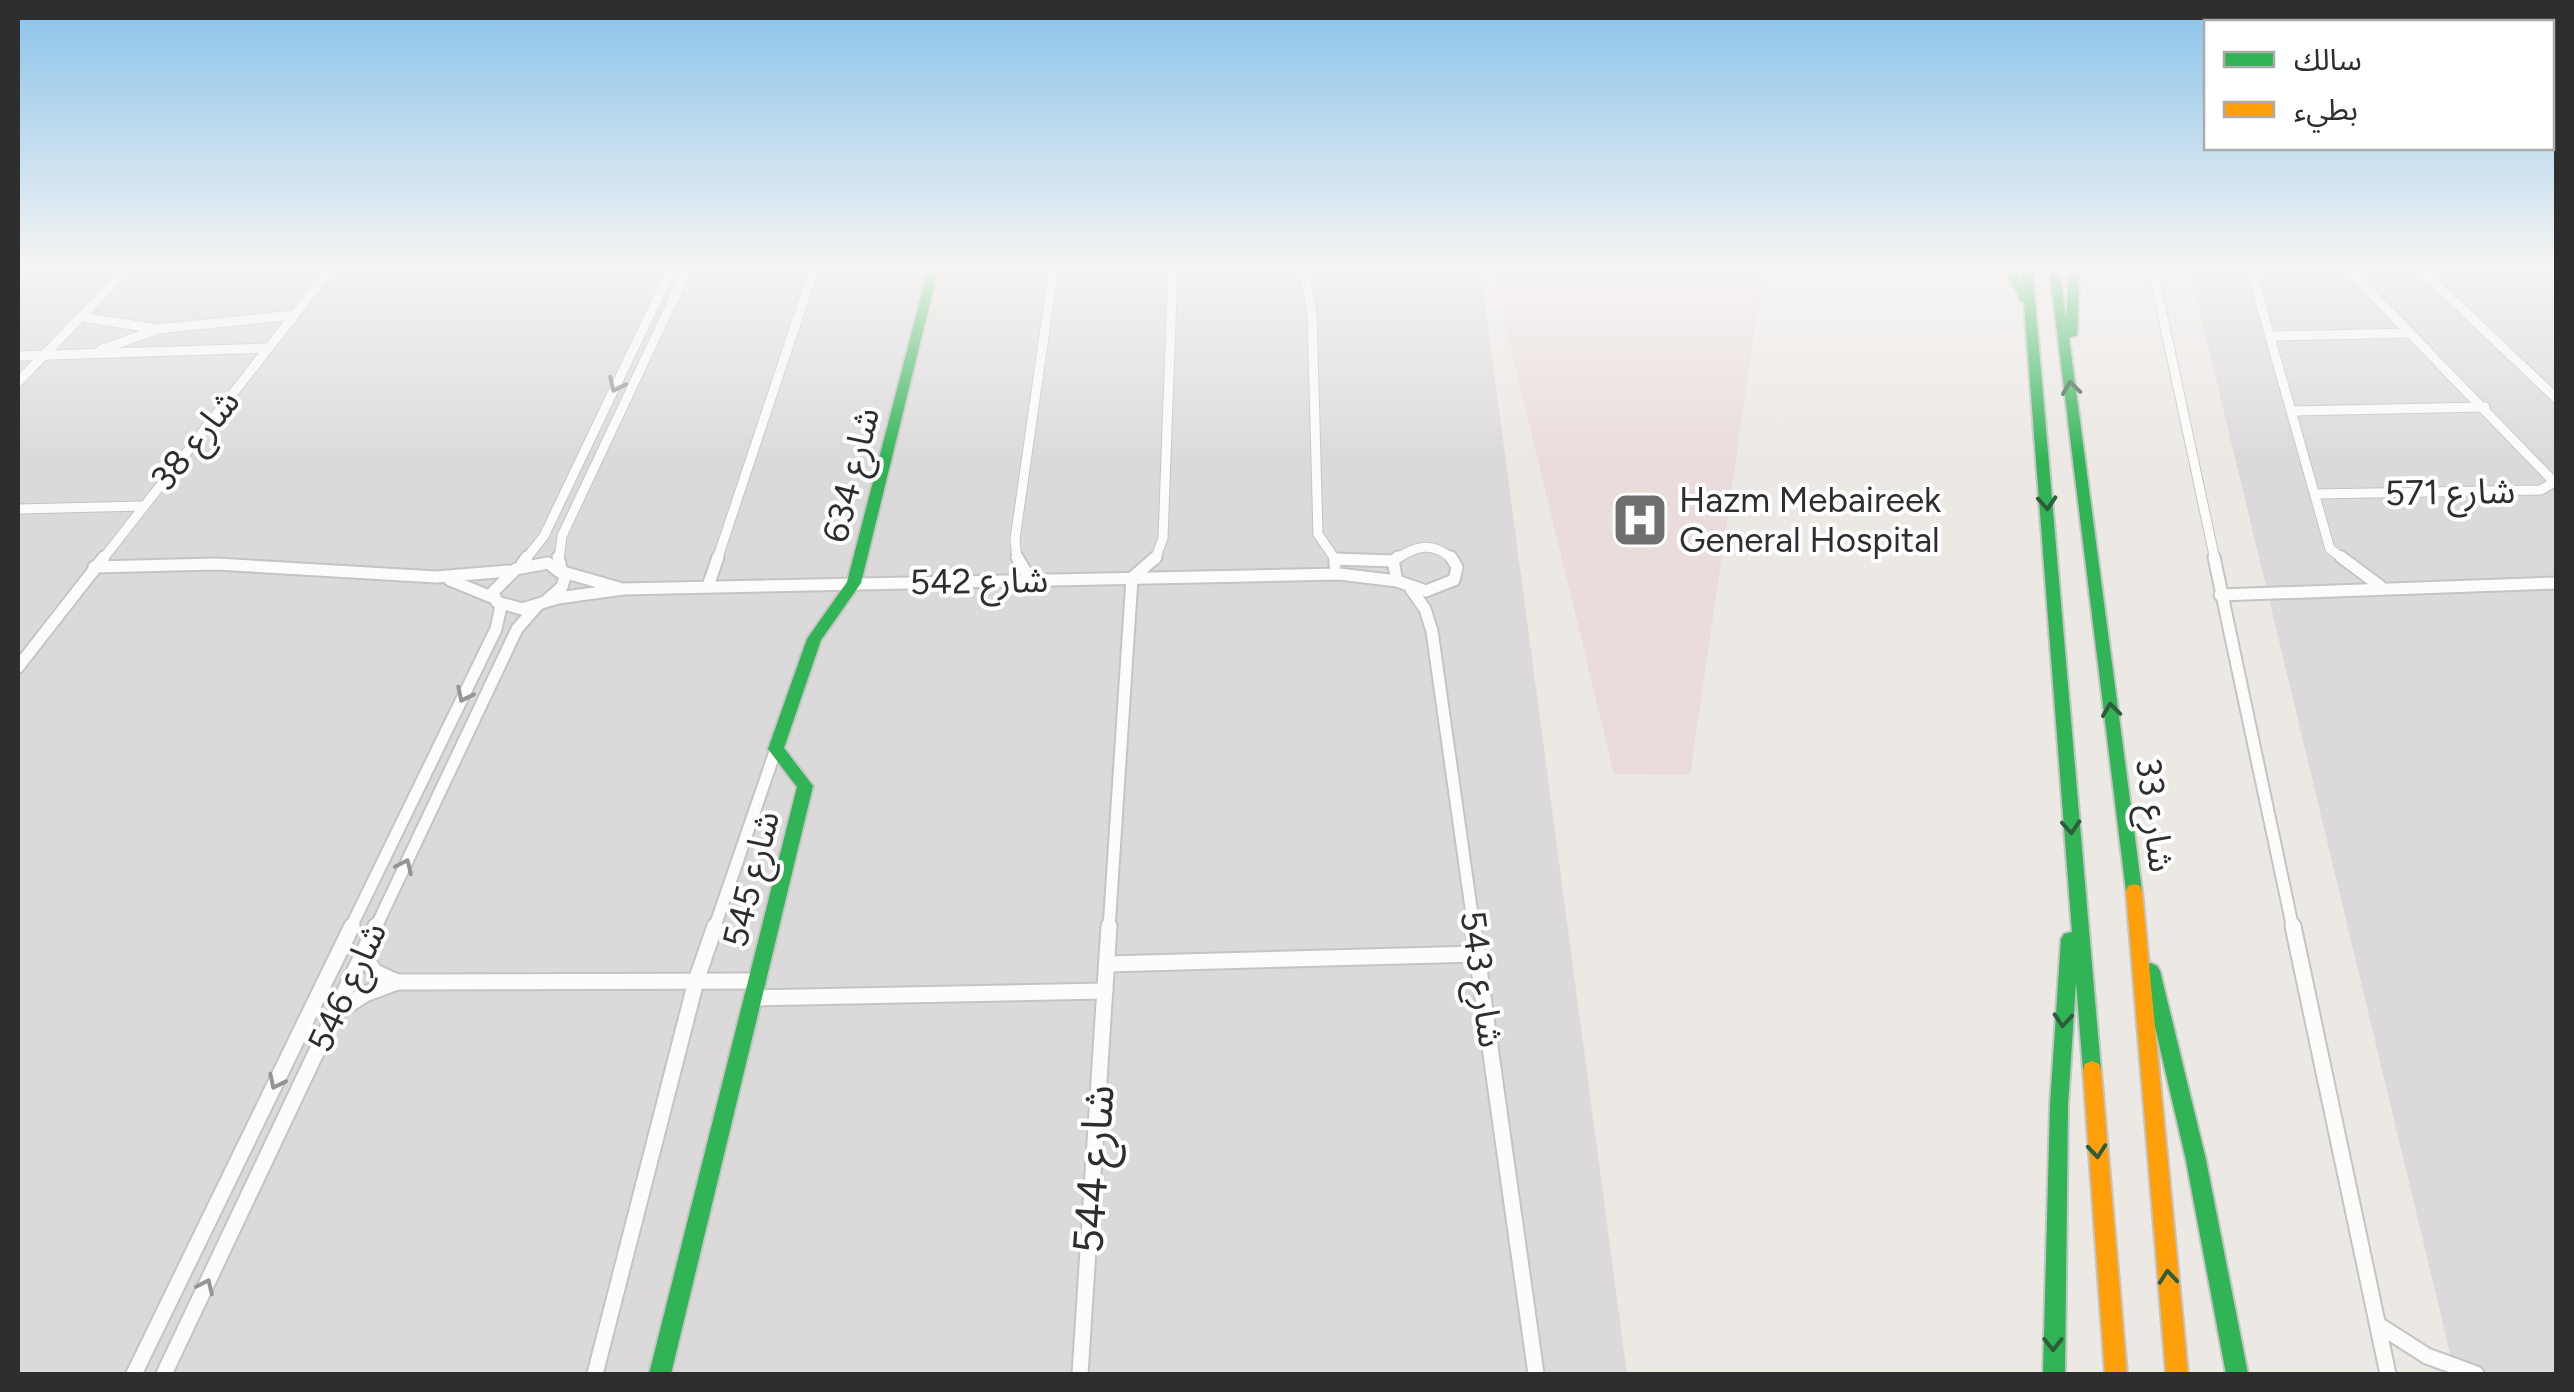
<svg xmlns="http://www.w3.org/2000/svg" width="2574" height="1392" font-family="Figtree,'Noto Sans Arabic',sans-serif">
	<rect width="100%" height="100%" fill="#ece8e4"/>
	<!-- industrial -->
	<g fill="#dcd9db">
		<polygon points="18,266 1480,266 1627,1374 18,1374"/>
		<polygon points="2189,266 2556,266 2556,1374 2455,1374"/>
	</g>
	<!-- medical -->
	<polygon fill="#e9dcdb" points="1491,266 1764,266 1690,775 1614,774"/>
	<g fill="none" stroke-linecap="round" stroke-linejoin="round">
		<!-- street-far2 casing -->
		<g stroke="#c5c4c5" stroke-width="11">
			<g id="street-far2">
				<polyline points="1303,266 1312,313 1318,534 1335,559"/>
				<polyline points="2152,266 2215,560"/>
				<polyline points="2250,266 2330,549 2345,560"/>
				<polyline points="2417,266 2556,398"/>
				<polyline points="82,317 157,329 295,315"/>
				<polyline points="2272,336 2411,333"/>
				<polyline points="100,350 153,331"/>
				<polyline points="18,356 268,348"/>
				<polyline points="18,382 130,266"/>
				<polyline points="2293,411 2485,407"/>
				<polyline points="2315,494 2541,490 2554,482 2345,266"/>
				<polyline points="18,509 142,506"/>
				<polyline points="102,560 333,266"/>
				<polyline points="525,560 544,536 673,266"/>
				<polyline points="559,560 562,536 689,266"/>
				<polyline points="717,560 815,266"/>
				<polyline points="1017,560 1015,539 1054,266"/>
				<polyline points="1155,560 1163,538 1173,266"/>
				<polyline points="1335,560 1363,560"/>
				<path d="M1395,560C1415,546 1433,540 1453,560"/>
			</g>
		</g>
		<!-- street-far1 casing -->
		<g stroke="#c5c4c5" stroke-width="15">
			<g id="street-far1">
				<polyline points="558,557 561,568"/>
				<polyline points="1017,557 1031,580"/>
				<polyline points="1398,557 1393,561 1397,581 1426,591 1454,580 1457,567 1451,557"/>
				<polyline points="2214,557 2293,929"/>
				<polyline points="2341,557 2380,586"/>
				<polyline points="522,564 527,557"/>
				<polyline points="1335,565 1335,559 1393,561"/>
				<polyline points="94,567 216,564 436,577 509,571"/>
				<polyline points="563,572 619,588"/>
				<polyline points="450,580 494,598"/>
				<polyline points="708,586 718,557"/>
				<polyline points="1411,589 1425,609 1432,631 1474,929"/>
				<polyline points="2220,595 2556,583"/>
				<polyline points="546,601 562,587 565,576 548,563 516,569 493,592 497,602 522,609 558,598 623,589 1339,574 1397,581"/>
				<polyline points="18,667 104,557"/>
				<polyline points="350,929 496,629 501,606"/>
				<polyline points="375,929 517,629 537,606"/>
				<polyline points="714,929 776,749"/>
				<polyline points="1109,929 1132,578 1156,557"/>
			</g>
		</g>
		<!-- street casing -->
		<g stroke="#c5c4c5" stroke-width="19">
			<g id="street">
				<polyline points="1473,926 1536,1374"/>
				<polyline points="2293,926 2388,1374"/>
				<polyline points="363,955 375,972 397,982"/>
				<polyline points="1107,964 1478,954"/>
				<polyline points="753,998 1105,991"/>
				<polyline points="339,1011 365,994 397,982 757,981"/>
				<polyline points="2380,1326 2427,1356 2476,1374"/>
				<polyline points="134,1374 352,926"/>
				<polyline points="164,1374 376,926"/>
				<polyline points="595,1374 696,981 715,926"/>
				<polyline points="1080,1374 1109,926"/>
			</g>
		</g>
		<!-- fast casing -->
		<g stroke="#c5c4c5" stroke-width="4">
			<g id="fast">
				<polygon points="929,266 939,266 861,583 821,640 784,748 813,786 671,1374 649,1374 797,787 768,749 807,639 847,582"/>
				<polygon points="2004,266 2014,266 2023,283 2022,266 2032,266 2101,1070 2099,1076 2092,1079 2085,1076 2083,1070 2076,982 2068,1105 2065,1374 2043,1374 2050,1105 2061,939 2064,934 2072,932 2024,303 2020,300"/>
				<polygon points="2049,266 2059,266 2066,318 2070,266 2080,266 2077,335 2069,338 2142,891 2140,896 2134,898 2128,896 2126,891"/>
				<polygon points="2151,963 2157,966 2160,971 2206,1160 2248,1374 2226,1374 2186,1160 2142,971 2145,966"/>
			</g>
		</g>
		<!-- slow casing -->
		<g stroke="#c5c4c5" stroke-width="4">
			<g id="slow">
				<polygon points="2134,884 2140,886 2142,891 2188,1374 2166,1374 2126,891 2128,886"/>
				<polygon points="2092,1061 2099,1064 2101,1070 2127,1374 2105,1374 2083,1070 2085,1064"/>
			</g>
		</g>
		<!-- street-far2 -->
		<use href="#street-far2" stroke="#fcfcfb" stroke-width="9"/>
		<!-- street-far1 -->
		<use href="#street-far1" stroke="#fcfcfb" stroke-width="11"/>
		<!-- street -->
		<use href="#street" stroke="#fcfcfb" stroke-width="15"/>
		<!-- fast -->
		<use href="#fast" fill="#30b455" fill-rule="evenodd"/>
		<!-- slow -->
		<use href="#slow" fill="#ff9f0a" fill-rule="evenodd"/>
	</g>
	<!-- one-way arrows -->
	<defs><path id="oneway-chevron" d="M-2-3.5L2.5 0L-2 3.5" fill="none" stroke-width="1.6" stroke-linecap="round" stroke-linejoin="round" transform="scale(2.5)"/></defs>
	<g stroke="#959594">
		<use href="#oneway-chevron" transform="translate(616 385) rotate(116)"/>
		<use href="#oneway-chevron" transform="translate(464 695) rotate(116)"/>
		<use href="#oneway-chevron" transform="translate(405 866) rotate(-65)"/>
		<use href="#oneway-chevron" transform="translate(276 1082) rotate(116)"/>
		<use href="#oneway-chevron" transform="translate(206 1286) rotate(-65)"/>
	</g>
	<g stroke="#2f5d3c">
		<use href="#oneway-chevron" transform="translate(2071 388) rotate(-97)"/>
		<use href="#oneway-chevron" transform="translate(2047 503) rotate(86)"/>
		<use href="#oneway-chevron" transform="translate(2111 710) rotate(-97)"/>
		<use href="#oneway-chevron" transform="translate(2071 827) rotate(86)"/>
		<use href="#oneway-chevron" transform="translate(2063 1020) rotate(94)"/>
		<use href="#oneway-chevron" transform="translate(2097 1151) rotate(85)"/>
		<use href="#oneway-chevron" transform="translate(2168 1277) rotate(-95)"/>
		<use href="#oneway-chevron" transform="translate(2053 1344) rotate(90)"/>
	</g>
	<!-- sky -->
	<linearGradient id="sky" x2="0" y2="1"><stop stop-color="#88c2ea"/><stop offset="0.58" stop-color="#f6f5f3"/><stop offset="1" stop-color="#f6f5f3" stop-opacity="0"/></linearGradient>
	<rect width="2574" height="461" fill="url(#sky)"/>
	<!-- icons -->
	<defs>
		<g id="hospital-square" transform="scale(2.875)"><rect x="-9" y="-9" width="18" height="18" rx="4" fill="#706f6e" stroke="#fff"/><path d="M-5-5h3v3.5h4V-5h3V5h-3V1.5h-4V5h-3Z" fill="#fff"/></g>
	</defs>
	<g fill-rule="evenodd">
		<use href="#hospital-square" x="1640" y="520"/>
	</g>
	<g text-anchor="middle" stroke-width="8" stroke-linejoin="round" paint-order="stroke">
		<!-- street labels -->
		<g font-size="35" fill="#2e2e2e" stroke="#fff">
			<text transform="translate(195 440) rotate(-51)" y="12">شارع 38</text>
			<text transform="translate(851 475) rotate(-76)" y="12">شارع 634</text>
			<text transform="translate(2450 492) rotate(-1)" y="12">شارع 571</text>
			<text transform="translate(979 581) rotate(-1)" y="12">شارع 542</text>
			<text transform="translate(2155 815) rotate(83)" y="12">شارع 33</text>
			<text transform="translate(751 879) rotate(-76)" y="12">شارع 545</text>
			<text transform="translate(1482 979) rotate(82)" y="12">شارع 543</text>
			<text transform="translate(347 987) rotate(-65)" y="12">شارع 546</text>
		</g>
		<!-- poi labels -->
		<g font-size="35" fill="#2e2e2e" stroke="#fff" text-anchor="start">
			<text x="1679" y="512">Hazm Mebaireek<tspan x="1679" dy="40">General Hospital</tspan></text>
		</g>
		<!-- near-street labels -->
		<g font-size="42" fill="#2e2e2e" stroke="#fff">
			<text transform="translate(1093 1169) rotate(-86)" y="15">شارع 544</text>
		</g>
	</g>
	<!-- border -->
	<rect width="2574" height="1392" fill="none" stroke="#2e2e2e" stroke-width="40"/>
	<!-- legend -->
	<rect x="2204" y="20" width="350" height="130" fill="#ffffff" stroke="#ababab" stroke-width="2.5"/>
	<rect x="2224" y="52" width="50" height="15" fill="#30b455" stroke="#ababab" stroke-width="2.5"/>
	<text x="2294" y="70" font-size="30" fill="#2e2e2e">سالك</text>
	<rect x="2224" y="102" width="50" height="15" fill="#ff9f0a" stroke="#ababab" stroke-width="2.5"/>
	<text x="2294" y="120" font-size="30" fill="#2e2e2e">بطيء</text>
</svg>
